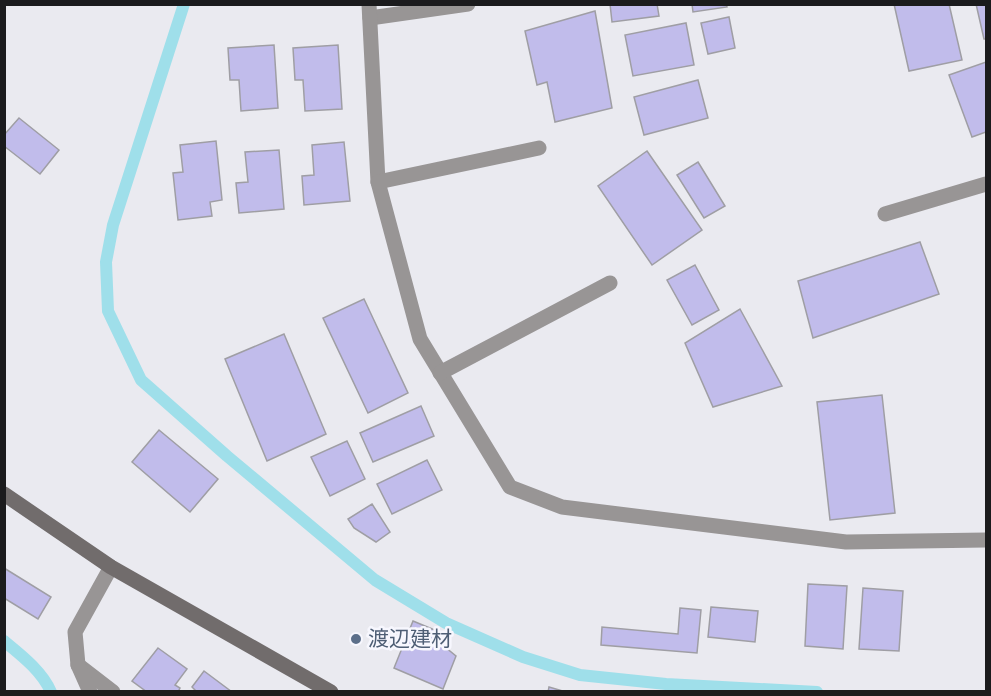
<svg xmlns="http://www.w3.org/2000/svg" width="991" height="696" font-family="Ubuntu,'Noto Sans JP',sans-serif">
	<rect width="100%" height="100%" fill="#eaeaf0"/>
	<g fill="none" stroke-linecap="round" stroke-linejoin="round">
		<!-- stream -->
		<g stroke="#9fdfea" stroke-width="12">
			<polyline points="184,4 113,225 106,262 108,311 141,380 227,456 375,580 446,623 523,657 580,675 666,684 817,692"/>
			<path d="M4,641C21,655 42,671 51,692"/>
		</g>
	</g>
	<!-- building -->
	<g fill="#c1bceb" stroke="#9f9ea4" stroke-width="1.5">
		<polygon points="610,4 657,4 659,16 612,22"/>
		<polygon points="692,4 726,4 727,7 693,12"/>
		<polygon points="894,4 949,4 962,60 909,71"/>
		<polygon points="976,4 986,4 986,39 984,39"/>
		<polygon points="595,11 612,108 555,122 547,82 537,85 525,31"/>
		<polygon points="729,17 735,48 708,54 701,23"/>
		<polygon points="686,23 694,65 633,76 625,35"/>
		<polygon points="274,45 278,108 241,111 239,80 230,80 228,48"/>
		<polygon points="338,45 342,109 305,111 303,80 295,80 293,48"/>
		<polygon points="986,62 986,132 972,137 949,75"/>
		<polygon points="698,80 708,118 644,135 634,97"/>
		<polygon points="19,118 59,150 40,174 4,146 4,135"/>
		<polygon points="216,141 222,200 210,202 212,216 178,220 173,173 183,172 180,145"/>
		<polygon points="344,142 350,201 304,205 302,176 314,175 312,145"/>
		<polygon points="279,150 284,209 239,213 236,183 248,182 245,152"/>
		<polygon points="647,151 702,230 652,265 598,186"/>
		<polygon points="698,162 725,206 704,218 677,175"/>
		<polygon points="920,242 939,294 813,338 798,281"/>
		<polygon points="695,265 719,310 692,325 667,280"/>
		<polygon points="364,299 408,393 368,413 323,318"/>
		<polygon points="740,309 782,386 713,407 685,343"/>
		<polygon points="284,334 326,434 267,461 225,359"/>
		<polygon points="882,395 895,513 830,520 817,402"/>
		<polygon points="421,406 434,436 373,462 360,433"/>
		<polygon points="159,430 218,479 190,512 132,462"/>
		<polygon points="347,441 365,479 330,496 311,457"/>
		<polygon points="427,460 442,490 392,514 377,484"/>
		<polygon points="372,504 390,532 376,542 354,528 348,519"/>
		<polygon points="4,568 51,597 38,619 4,598"/>
		<polygon points="808,584 847,586 843,649 805,646"/>
		<polygon points="863,588 903,591 899,651 859,649"/>
		<polygon points="711,607 758,611 755,642 708,637"/>
		<polygon points="680,608 701,610 697,653 601,645 602,627 678,634"/>
		<polygon points="413,621 449,636 445,647 456,656 443,689 394,668"/>
		<polygon points="158,648 187,669 175,685 180,688 178,692 147,692 132,681"/>
		<polygon points="204,671 232,692 197,692 192,687"/>
		<polygon points="549,687 566,692 548,692"/>
	</g>
	<g fill="none" stroke-linecap="round" stroke-linejoin="round">
		<!-- lane -->
		<g stroke="#989595" stroke-width="15">
			<polyline points="370,18 468,4"/>
			<polyline points="78,665 113,692"/>
		</g>
		<!-- street -->
		<g stroke="#989595" stroke-width="15">
			<polyline points="369,4 378,182 420,339 510,487 562,507 846,542 986,540"/>
			<polyline points="378,182 539,148"/>
			<polyline points="885,214 986,184"/>
			<polyline points="440,373 610,283"/>
			<polyline points="90,692 78,665 75,632 111,567"/>
		</g>
		<!-- secondary -->
		<polyline stroke="#716c6c" stroke-width="15" points="4,494 111,567 331,692"/>
	</g>
	<!-- markers -->
	<circle fill="#5c6f8a" stroke="#f7f7fe" stroke-width="2" cx="356" cy="639" r="6"/>
	<g text-anchor="middle" stroke-width="5" stroke-linejoin="round" paint-order="stroke">
		<!-- service labels -->
		<g font-size="21" fill="#4e5e75" stroke="#f7f7fe" text-anchor="start">
			<text x="368" y="646">渡辺建材</text>
		</g>
	</g>
	<!-- border -->
	<rect width="991" height="696" fill="none" stroke="#1b1b1d" stroke-width="12"/>
</svg>
